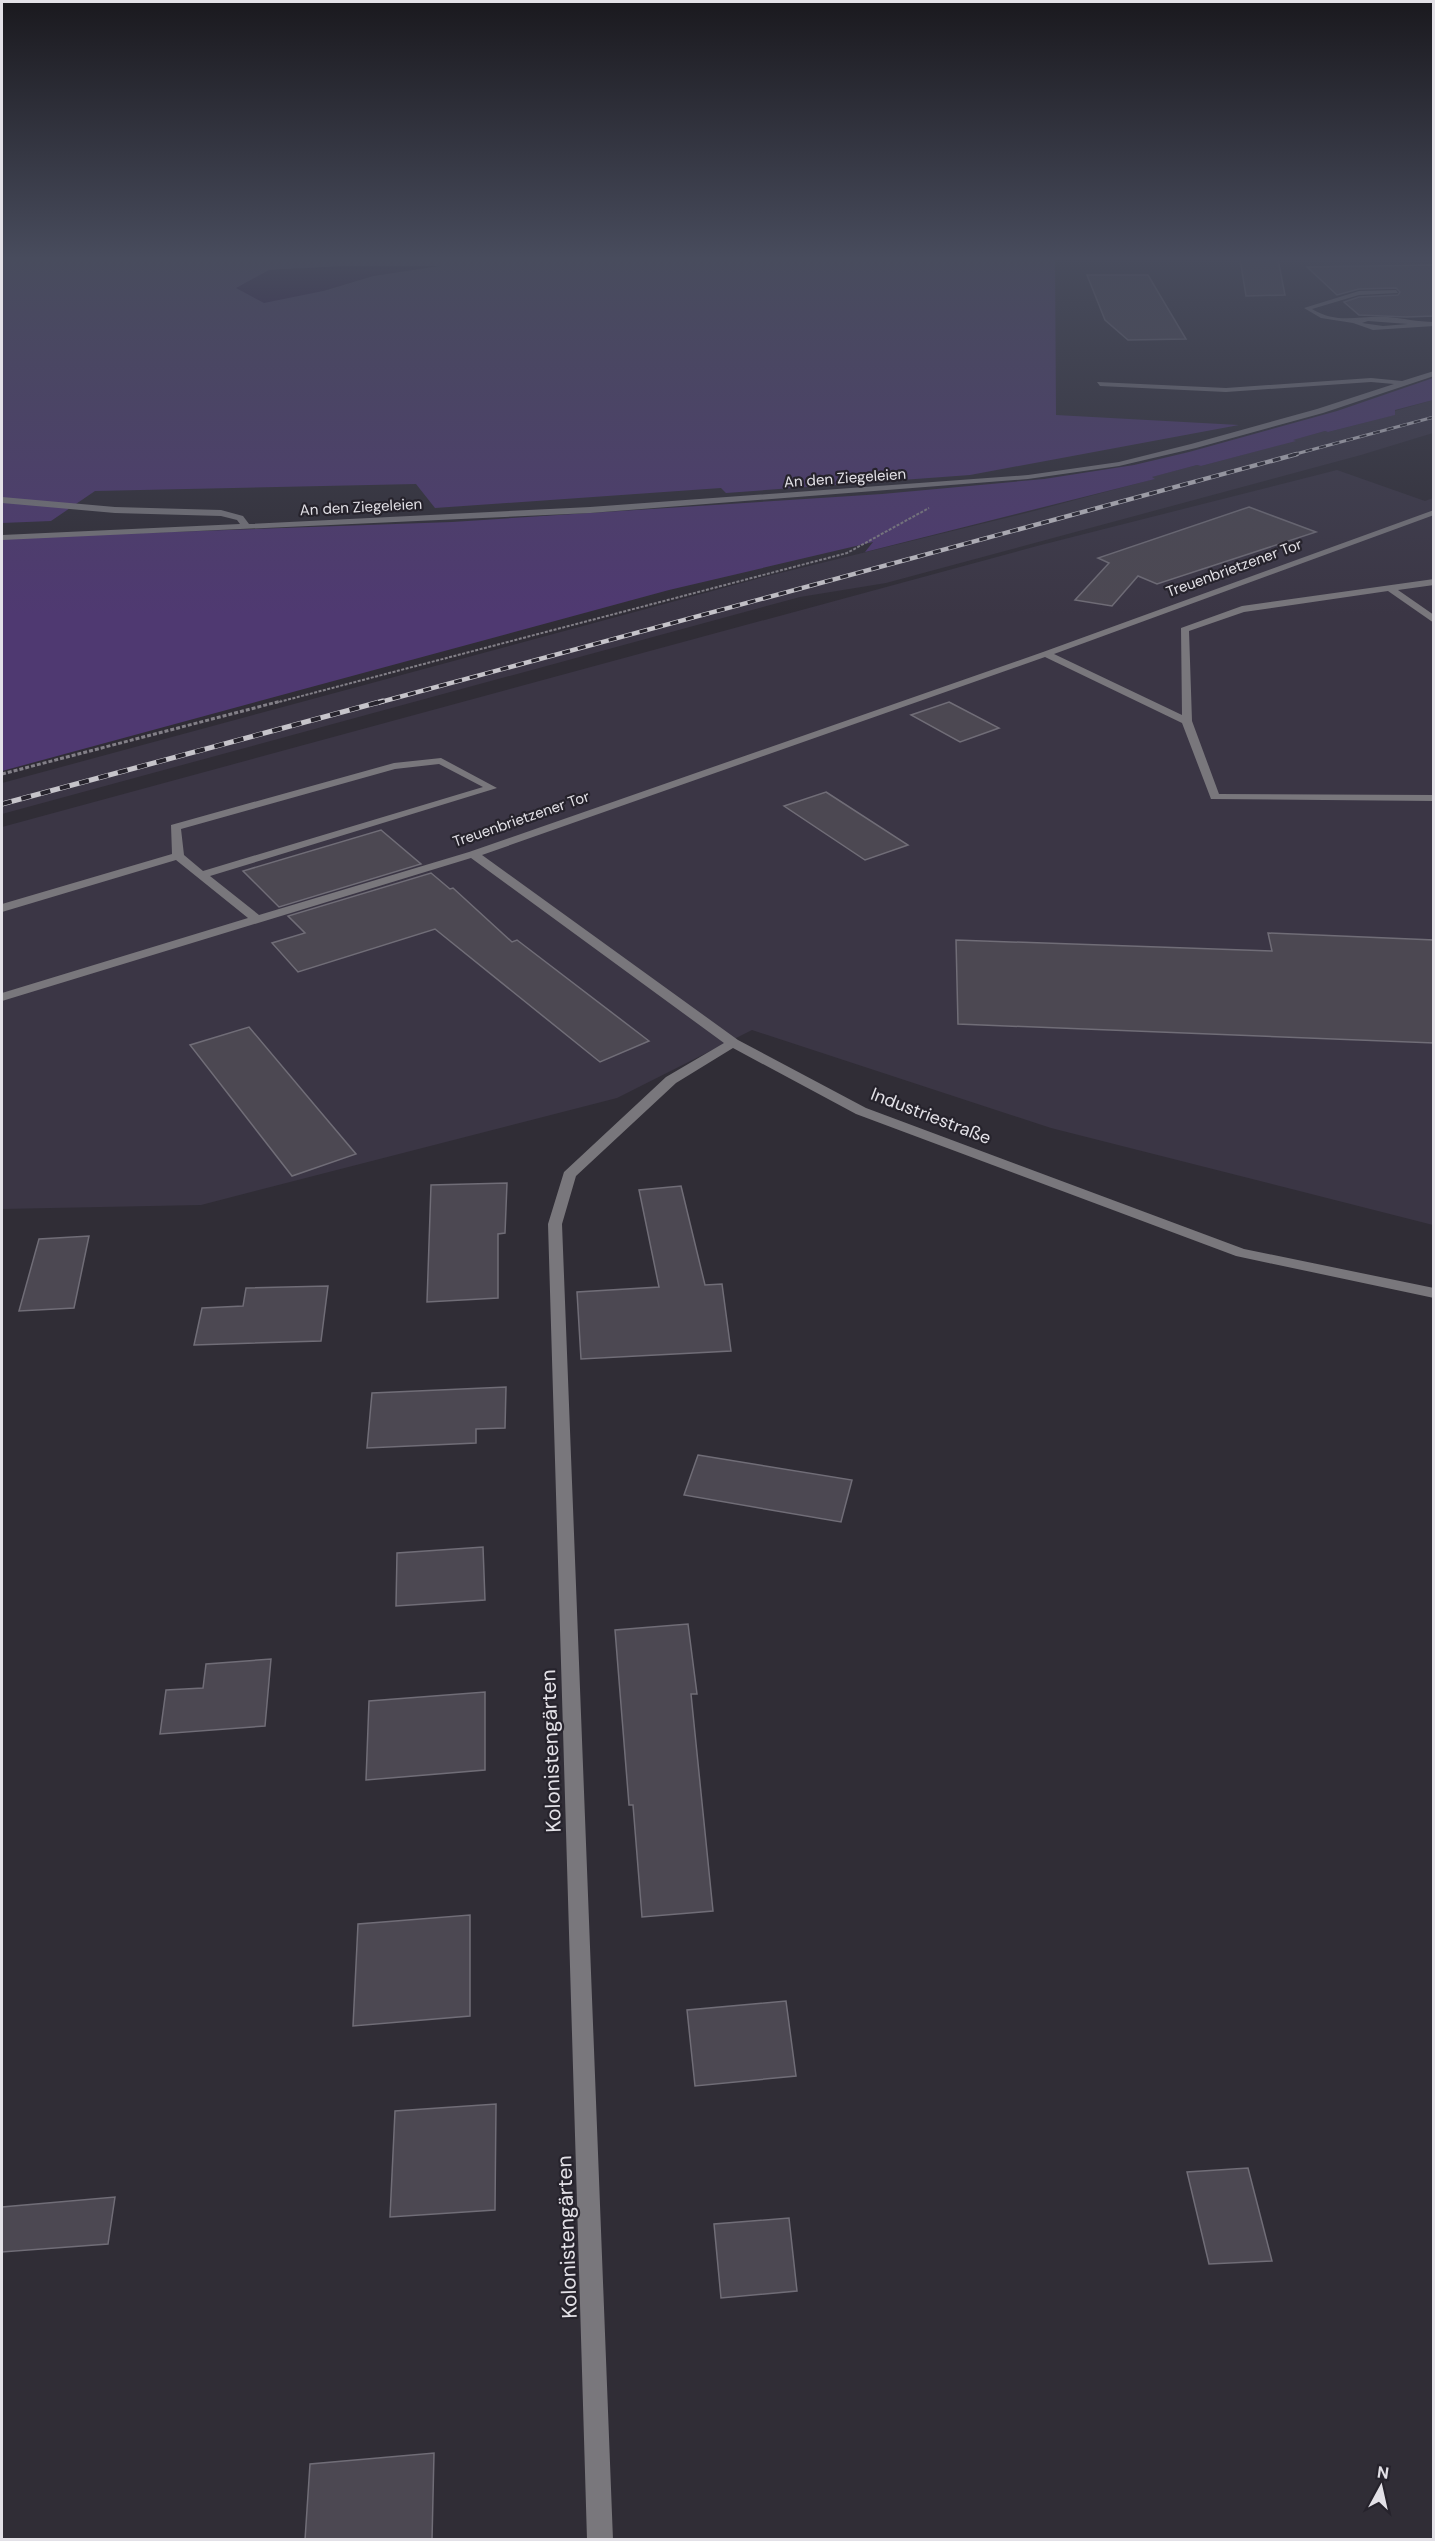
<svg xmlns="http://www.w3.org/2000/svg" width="1435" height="2541" font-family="'DM Sans',sans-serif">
	<rect width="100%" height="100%" fill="#302d36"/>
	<!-- built -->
	<g fill="#3b3645">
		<polygon points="1433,400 1433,433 1361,455 886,583 800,597 2,814 2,783 764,577 1034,511 1154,479 1151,477 1197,465 1201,466 1294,441 1292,440 1325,431 1328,432 1394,415 1395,411"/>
		<polygon points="1337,470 1425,501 1433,498 1433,1225 1051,1128 752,1030 617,1098 201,1205 2,1209 2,827 1037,546"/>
	</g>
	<!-- green -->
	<g fill="#4f3971" fill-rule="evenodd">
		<path d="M2,259H1055L1056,415L1239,425L970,475L726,493L721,488L435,508L416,484L95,491L51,521L2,523ZM346,266H434L373,276L323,291L269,270Z"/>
		<polygon points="1433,378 1433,400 1395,410 1395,415 1328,432 1325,431 1293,440 1296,441 1201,466 1197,465 1152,477 1155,479 865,552 873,542 669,590 2,771 2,538 452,522 882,494 1044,479 1134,465 1189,452 1337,411"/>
	</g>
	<!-- water -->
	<polygon fill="#220241" points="346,266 440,266 373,276 323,291 264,303 236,288 269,270"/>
	<!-- building -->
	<g fill="#4c4852" stroke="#706d77" stroke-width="1.5">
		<polygon points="1240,259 1278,259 1285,295 1246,296"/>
		<polygon points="1434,265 1434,316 1406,317 1359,315 1344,302 1359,297 1398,295 1400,292 1396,288 1359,289 1337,295 1307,267"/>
		<polygon points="1087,275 1148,275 1186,339 1128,340 1105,320"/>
		<polygon points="1249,507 1316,532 1157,584 1138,576 1112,606 1075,600 1109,563 1098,558"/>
		<polygon points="949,702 999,728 960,742 911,715"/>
		<polygon points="826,792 908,845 865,860 784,806"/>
		<polygon points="381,830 421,864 279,907 243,871"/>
		<polygon points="431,873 450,889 453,888 512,942 517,940 649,1041 600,1062 435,929 298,972 272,943 305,933 288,916"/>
		<polygon points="1268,933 1434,940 1434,1043 958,1024 956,940 1272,951"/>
		<polygon points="249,1027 318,1109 356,1154 292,1176 190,1045"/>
		<polygon points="507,1183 505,1233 498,1234 498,1298 427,1302 431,1185"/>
		<polygon points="681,1186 705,1285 722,1284 731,1351 581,1359 577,1292 659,1287 639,1190"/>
		<polygon points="89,1236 74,1308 19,1311 39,1239"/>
		<polygon points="328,1286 321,1341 194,1345 202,1308 243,1306 246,1288"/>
		<polygon points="506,1387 505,1428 476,1429 476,1443 367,1448 372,1393"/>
		<polygon points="698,1455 852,1480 841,1522 684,1495"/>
		<polygon points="483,1547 485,1600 396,1606 397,1553"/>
		<polygon points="688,1624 697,1694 691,1694 713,1911 642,1917 633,1805 629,1805 615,1630"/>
		<polygon points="271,1659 265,1726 160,1734 166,1690 203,1688 206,1664"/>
		<polygon points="485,1692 485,1770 366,1780 369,1701"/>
		<polygon points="470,1915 470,2016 353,2026 358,1924"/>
		<polygon points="786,2001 796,2076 695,2086 687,2010"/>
		<polygon points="496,2104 495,2210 390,2217 395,2111"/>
		<polygon points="1248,2168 1272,2261 1209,2264 1187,2172"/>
		<polygon points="115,2197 108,2244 2,2252 2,2207"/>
		<polygon points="789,2218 797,2291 721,2298 714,2224"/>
		<polygon points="434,2453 432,2540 305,2540 310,2464"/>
	</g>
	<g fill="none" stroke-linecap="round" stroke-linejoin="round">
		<!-- path-far1 -->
		<polyline stroke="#827f87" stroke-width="2" stroke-dasharray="3 1.5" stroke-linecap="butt" points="275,703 847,553 929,508"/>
		<!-- path -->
		<polyline stroke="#827f87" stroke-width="3" stroke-dasharray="4 2" stroke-linecap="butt" points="2,774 281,701"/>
		<!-- minor -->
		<g fill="#79777c" fill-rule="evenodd">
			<path d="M1396,290L1398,293L1359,295L1312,309C1338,325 1360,315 1387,317C1403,318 1417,322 1434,322V326L1373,330L1353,323L1321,318L1304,308L1359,291ZM1368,321L1408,324L1383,326L1362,323Z"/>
			<polygon points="1434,371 1434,376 1323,413 1196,448 1119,466 1028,479 590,513 2,540 2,535 240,524 237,520 221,516 115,513 2,503 2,497 115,507 221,510 243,516 249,524 590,507 1028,475 1119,462 1191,444 1317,409 1394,384 1371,382 1226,392 1100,386 1097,382 1226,388 1371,378 1402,381"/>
			<path d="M1434,510V515L1054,654L1182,715L1181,628L1242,606L1434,579V585L1398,590L1434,615V623L1388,591L1244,612L1189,631L1192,721L1219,794L1434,795V801L1211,799L1182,723L1045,657L482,855L738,1040L866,1108L1244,1249L1434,1288V1298L1236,1256L856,1114L733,1048L676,1083L576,1176L562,1224L613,2540H587L548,1224L564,1172L666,1077L724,1043L471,858L2,1001V993L248,918L176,860L2,912V904L172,854L171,825L394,763L441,758L497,788L210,876L259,915L469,852L1043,652ZM439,764L483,787L203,871L184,855L181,829L395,769Z"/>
		</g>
		<!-- rail-far2 casing -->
		<g stroke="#c6c4ca" stroke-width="3">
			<polyline id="rail-far2" points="1292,455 1434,417"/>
		</g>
		<!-- rail-far1 casing -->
		<g stroke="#c6c4ca" stroke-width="4.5">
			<polyline id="rail-far1" points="377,703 1297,454"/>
		</g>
		<!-- rail casing -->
		<g stroke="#c6c4ca" stroke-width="5">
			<polyline id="rail" points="2,804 383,701"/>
		</g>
		<!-- rail-far2 -->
		<use href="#rail-far2" stroke="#26232c" stroke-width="2" stroke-dasharray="7" stroke-linecap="butt"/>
		<!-- rail-far1 -->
		<use href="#rail-far1" stroke="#26232c" stroke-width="3" stroke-dasharray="8" stroke-linecap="butt"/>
		<!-- rail -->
		<use href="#rail" stroke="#26232c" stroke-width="4" stroke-dasharray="10" stroke-linecap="butt"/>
	</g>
	<!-- sky -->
	<linearGradient id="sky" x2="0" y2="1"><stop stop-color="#1a191e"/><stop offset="0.42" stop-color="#484c5d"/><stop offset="1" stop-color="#484c5d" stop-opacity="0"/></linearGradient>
	<rect width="1435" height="615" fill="url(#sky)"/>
	<g text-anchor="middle" stroke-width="4.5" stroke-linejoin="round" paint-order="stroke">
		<!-- far-street labels -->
		<g font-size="15" fill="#e3e1e7" stroke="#26232c">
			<text transform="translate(845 478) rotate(-4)" y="5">An den Ziegeleien</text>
			<text transform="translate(361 507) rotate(-3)" y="5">An den Ziegeleien</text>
			<text transform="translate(1234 568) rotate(-20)" y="5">Treuenbrietzener Tor</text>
			<text transform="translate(521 819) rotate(-19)" y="5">Treuenbrietzener Tor</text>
		</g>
		<!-- street labels -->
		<g font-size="18" fill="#e3e1e7" stroke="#26232c">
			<text transform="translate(931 1116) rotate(21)" y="6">Industriestraße</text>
		</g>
		<!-- near-street labels -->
		<g font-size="21" fill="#e3e1e7" stroke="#26232c">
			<text transform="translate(551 1751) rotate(-92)" y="7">Kolonistengärten</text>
			<text transform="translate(567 2237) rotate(-92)" y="7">Kolonistengärten</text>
		</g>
	</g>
	<!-- border -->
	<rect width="1435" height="2541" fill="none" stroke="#e3e1e7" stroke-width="6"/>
	<!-- north arrow -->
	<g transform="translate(1381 2487) rotate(8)" stroke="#26232c" stroke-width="4.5" paint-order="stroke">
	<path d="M0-4.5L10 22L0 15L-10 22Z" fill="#e3e1e7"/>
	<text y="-9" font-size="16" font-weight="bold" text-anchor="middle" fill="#e3e1e7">N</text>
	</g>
</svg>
